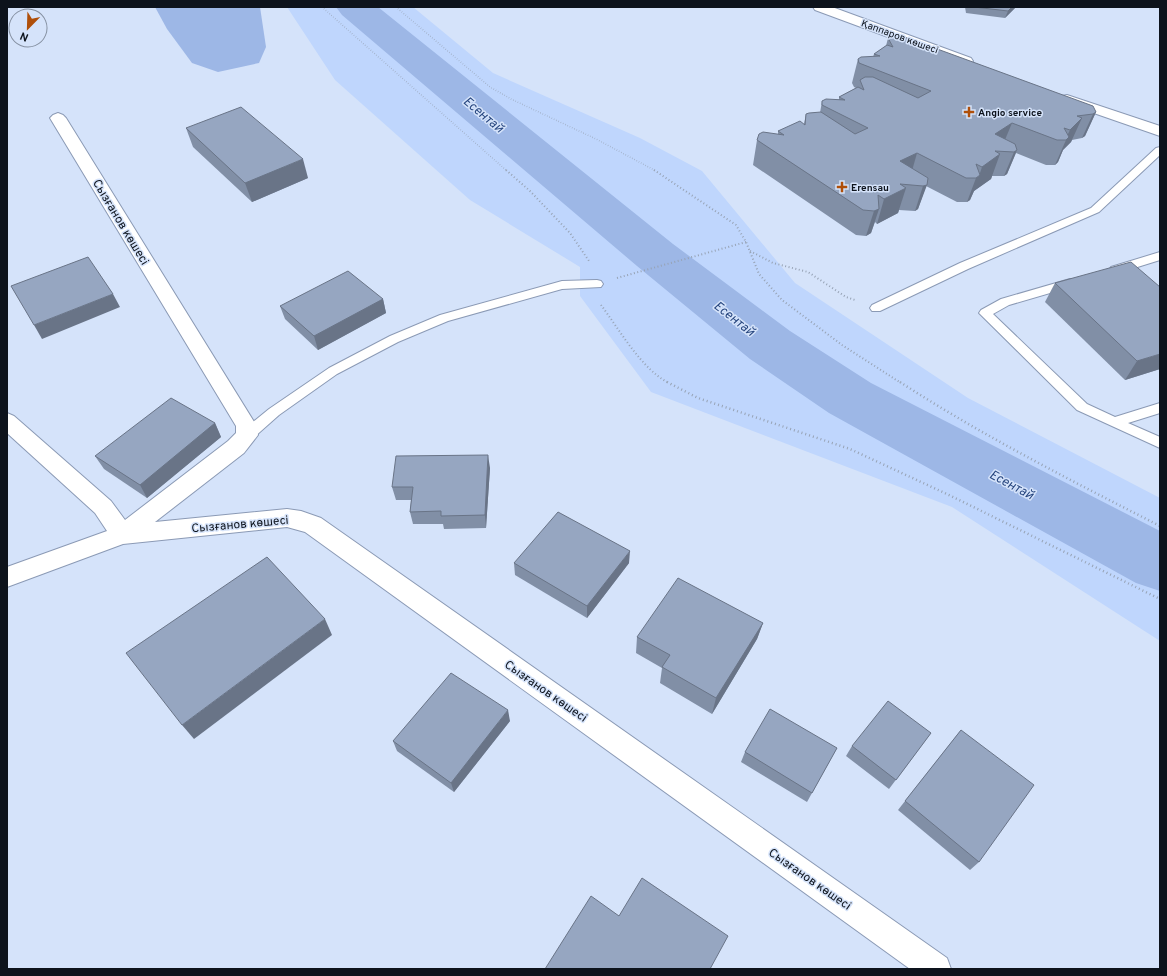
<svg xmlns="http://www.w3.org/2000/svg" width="1167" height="976" font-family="Overpass,sans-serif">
	<rect width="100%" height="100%" fill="#d5e3fa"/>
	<!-- green -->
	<polygon fill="#bfd6fd" points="287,7 413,7 493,73 640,138 702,171 795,283 968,398 1160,498 1160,641 952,507 651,392 580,296 580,267 470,200 335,80"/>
	<!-- water -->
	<polygon fill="#9db7e6" points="155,7 260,7 266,47 259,63 218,72 192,63 167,29"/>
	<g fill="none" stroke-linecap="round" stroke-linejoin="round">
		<!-- river -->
		<polygon fill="#9db7e6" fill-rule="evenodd" points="336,7 378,7 673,244 790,331 871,383 1160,531 1160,591 1136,583 829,413 750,359 637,266 342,15"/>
		<!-- service casing -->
		<g stroke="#8b9ab5" stroke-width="2">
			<g id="service">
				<polygon points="1160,147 1160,155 1099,212 968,269 880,311 872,311 870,308 872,305 960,263 1091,208 1156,148"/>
				<polygon points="1160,252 1160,260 1115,274 1111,273 1109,270 1111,267"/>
				<polygon points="1070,279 1074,280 1076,283 1074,286 1009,305 993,314 1087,404 1115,417 1160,403 1160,413 1128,423 1160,437 1160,448 1077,410 979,313 981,310 1001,299"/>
				<polygon points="597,280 601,281 603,284 601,287 562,289 448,321 398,342 337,374 279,415 252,439 247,440 242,439 240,435 242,431 269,409 329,368 390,336 440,315 562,281"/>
			</g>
		</g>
		<!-- minor casing -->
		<g stroke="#8b9ab5" stroke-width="2">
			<polygon id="minor" points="58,113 63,115 66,118 256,425 258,435 244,453 155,522 287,509 301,511 321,518 947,958 951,969 910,969 305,532 287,527 123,544 7,587 7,567 107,531 95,513 7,433 7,413 14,416 111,501 125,520 228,441 236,433 236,426 50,118 53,115"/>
		</g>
		<!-- tertiary casing -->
		<g stroke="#8b9ab5" stroke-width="2">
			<g id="tertiary">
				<polygon points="813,7 832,7 971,58 973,61 971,64 966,65 961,64 815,10"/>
				<polygon points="1067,95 1160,126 1160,136 1062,102 1060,99 1062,96"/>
			</g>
		</g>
		<!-- path-far2 -->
		<g stroke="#97a3b5" stroke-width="1.5" stroke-dasharray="0.5 2" stroke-linecap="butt">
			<polyline points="322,7 507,171"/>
			<polyline points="396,7 490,87 511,99 596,139 656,171"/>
		</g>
		<!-- path-far1 -->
		<g stroke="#97a3b5" stroke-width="2" stroke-dasharray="1 2.5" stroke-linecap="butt">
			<polyline points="506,170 530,191 570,233 589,261"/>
			<polyline points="654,170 736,225 746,242 759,274 782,300 842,345 901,383"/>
			<polyline points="750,251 773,263 808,272 846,297 855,300"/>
			<polyline points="617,278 746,242"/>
			<path d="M601,305C619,329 642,370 669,383"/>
		</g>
		<!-- path -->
		<g stroke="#97a3b5" stroke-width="2.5" stroke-dasharray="1 3" stroke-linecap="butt">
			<polyline points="667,382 698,398 850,449 949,495 1160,599"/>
			<path d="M900,382C983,436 1072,481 1160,526"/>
		</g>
		<!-- service -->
		<use href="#service" fill="#fff" fill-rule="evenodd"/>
		<!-- minor -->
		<use href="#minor" fill="#fff" fill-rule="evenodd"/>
		<!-- tertiary -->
		<use href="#tertiary" fill="#fff" fill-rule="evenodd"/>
	</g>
	<!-- wall -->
	<g fill="#818fa6">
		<polygon points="965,7 1016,7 1005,18 966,13"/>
		<polygon points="888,38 1096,112 1085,136 1082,138 1072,140 1071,142 1063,150 1058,162 1055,165 1046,165 1016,153 1007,174 1004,176 992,176 991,179 974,191 970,200 967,202 957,202 926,186 918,209 915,211 899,210 898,213 877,224 875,222 871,233 866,236 856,235 753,165 757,140 778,134 778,131 804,124 806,114 820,113 822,101 839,100 839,97 856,88 854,87 852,83 858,59 873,57 874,54 886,46"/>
		<polygon points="186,128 308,178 252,202 193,147"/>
		<polygon points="1055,283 1160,369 1125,380 1045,302"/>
		<polygon points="383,299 386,313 318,350 285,319 280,306"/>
		<polygon points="215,423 221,437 147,498 104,469 95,456"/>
		<polygon points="490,468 486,528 444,529 443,524 413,524 410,512 411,500 396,500 392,487"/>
		<polygon points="514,563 629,563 587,618 515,575"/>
		<polygon points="763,623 757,639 712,714 660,683 662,668 636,653 637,637"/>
		<polygon points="510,721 454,792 397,751 393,741"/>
		<polygon points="961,730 979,862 970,870 898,810"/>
		<polygon points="931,733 889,789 846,756 852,746"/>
		<polygon points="837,748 807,802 741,762 745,752"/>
	</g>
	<!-- shaded-wall -->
	<g fill="#697487">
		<polygon points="1012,7 1016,7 1005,18 1008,11"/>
		<polygon points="1096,112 1085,136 1082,138 1093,114"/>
		<polygon points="1082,118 1071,142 1063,150 1058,162 1055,165 1066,140 1065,140 1070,130"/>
		<polygon points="1012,123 1002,147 995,134"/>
		<polygon points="1017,150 1007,174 1004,176 1014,152"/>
		<polygon points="917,153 910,178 900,161"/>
		<polygon points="1000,154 991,179 974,191 970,200 967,202 976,178 979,176 982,167"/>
		<polygon points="303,159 308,178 252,202 245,183"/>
		<polygon points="927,185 918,209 915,211 923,186"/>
		<polygon points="906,188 898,213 877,224 884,199"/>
		<polygon points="879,209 871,233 866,236 874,211"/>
		<polygon points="113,294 120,307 42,339 34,325"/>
		<polygon points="383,299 386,313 318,350 314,336"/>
		<polygon points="1160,354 1160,369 1125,380 1137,361"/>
		<polygon points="215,423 221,437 147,498 140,485"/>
		<polygon points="488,455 490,468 486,528 485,515"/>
		<polygon points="630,551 629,563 587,618 587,606"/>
		<polygon points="325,619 332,635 194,739 182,725"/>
		<polygon points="763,623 757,639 712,714 716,698"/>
		<polygon points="508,710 510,721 454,792 451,783"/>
	</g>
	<!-- building -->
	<g fill="#96a6c1" stroke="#697487">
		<polygon points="974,7 1012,7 1008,11"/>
		<polygon points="899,35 1093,106 1096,112 1093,114 1077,116 1082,118 1070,130 1064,128 1069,137 1066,140 1057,140 1012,123 995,134 1015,144 1017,150 1014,152 995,151 1000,154 982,167 976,164 980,175 976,178 966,178 917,153 900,161 928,178 927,185 923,186 900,184 906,188 884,199 878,195 879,209 874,211 863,210 757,140 759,134 763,132 784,135 778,131 800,121 805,125 806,114 809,113 821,112 855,134 868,128 822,105 822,101 826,99 845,100 839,97 858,87 864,90 860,80 865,77 873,77 918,98 931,91 859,63 858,59 861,57 880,56 874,54 887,45 893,47 888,38 891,36"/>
		<polygon points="241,107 303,159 245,183 186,128"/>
		<polygon points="88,257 113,294 34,325 11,286"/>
		<polygon points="1131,262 1160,287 1160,354 1137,361 1055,283"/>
		<polygon points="348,271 383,299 314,336 280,306"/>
		<polygon points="171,398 215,423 140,485 95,456"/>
		<polygon points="488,455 485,515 441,516 441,511 410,512 413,487 392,487 396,456"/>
		<polygon points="558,512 630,551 587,606 514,563"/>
		<polygon points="267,557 325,619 182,725 126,653"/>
		<polygon points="678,578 763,623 716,698 662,667 670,655 637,637"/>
		<polygon points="451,673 508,710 451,783 393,741"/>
		<polygon points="888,701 931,733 896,780 852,746"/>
		<polygon points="770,709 837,748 812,793 745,752"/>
		<polygon points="961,730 1034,785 979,862 905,801"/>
		<polygon points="642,878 728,936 710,969 545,969 591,896 619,916"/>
	</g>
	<!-- markers -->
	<g fill="#af4f0a" stroke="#d5e3fa" stroke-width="1.5">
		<path d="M967 106h4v4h4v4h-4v4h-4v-4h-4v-4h4z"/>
		<path d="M840 181h4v4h4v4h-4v4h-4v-4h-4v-4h4z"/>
	</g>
	<g text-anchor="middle" stroke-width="3" stroke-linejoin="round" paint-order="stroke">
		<!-- far-street labels -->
		<g font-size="10" fill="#0d131c" stroke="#d5e3fa">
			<text transform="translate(900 36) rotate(20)" y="4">Қаппаров көшесі</text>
		</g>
		<!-- far-poi labels -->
		<g font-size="10" font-weight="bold" fill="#0d131c" stroke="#d5e3fa" text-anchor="start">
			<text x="978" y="116">Angio service</text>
			<text x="851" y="191">Erensau</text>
		</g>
		<!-- street labels -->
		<g font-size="12" fill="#0d131c" stroke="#d5e3fa">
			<text transform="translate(121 222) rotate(59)" y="4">Сызғанов көшесі</text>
			<text transform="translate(240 524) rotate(-5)" y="4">Сызғанов көшесі</text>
			<text transform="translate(546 691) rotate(35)" y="4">Сызғанов көшесі</text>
			<text transform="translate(810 879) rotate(35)" y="4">Сызғанов көшесі</text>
		</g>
		<!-- water labels -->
		<g font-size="13" font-style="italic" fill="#27467f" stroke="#d5e3fa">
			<text transform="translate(484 114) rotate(40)" y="5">Есентай</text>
			<text transform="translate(735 318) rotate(38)" y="5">Есентай</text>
			<text transform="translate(1012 484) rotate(28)" y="5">Есентай</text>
		</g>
	</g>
	<!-- border -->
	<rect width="1167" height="976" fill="none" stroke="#0d131c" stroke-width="16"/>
	<!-- north arrow -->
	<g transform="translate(28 28) rotate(203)"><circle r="19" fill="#d5e3fa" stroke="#8590a1"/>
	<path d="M0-3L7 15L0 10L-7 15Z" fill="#af4f0a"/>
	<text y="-6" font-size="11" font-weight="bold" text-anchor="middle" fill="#0d131c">N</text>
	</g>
</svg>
